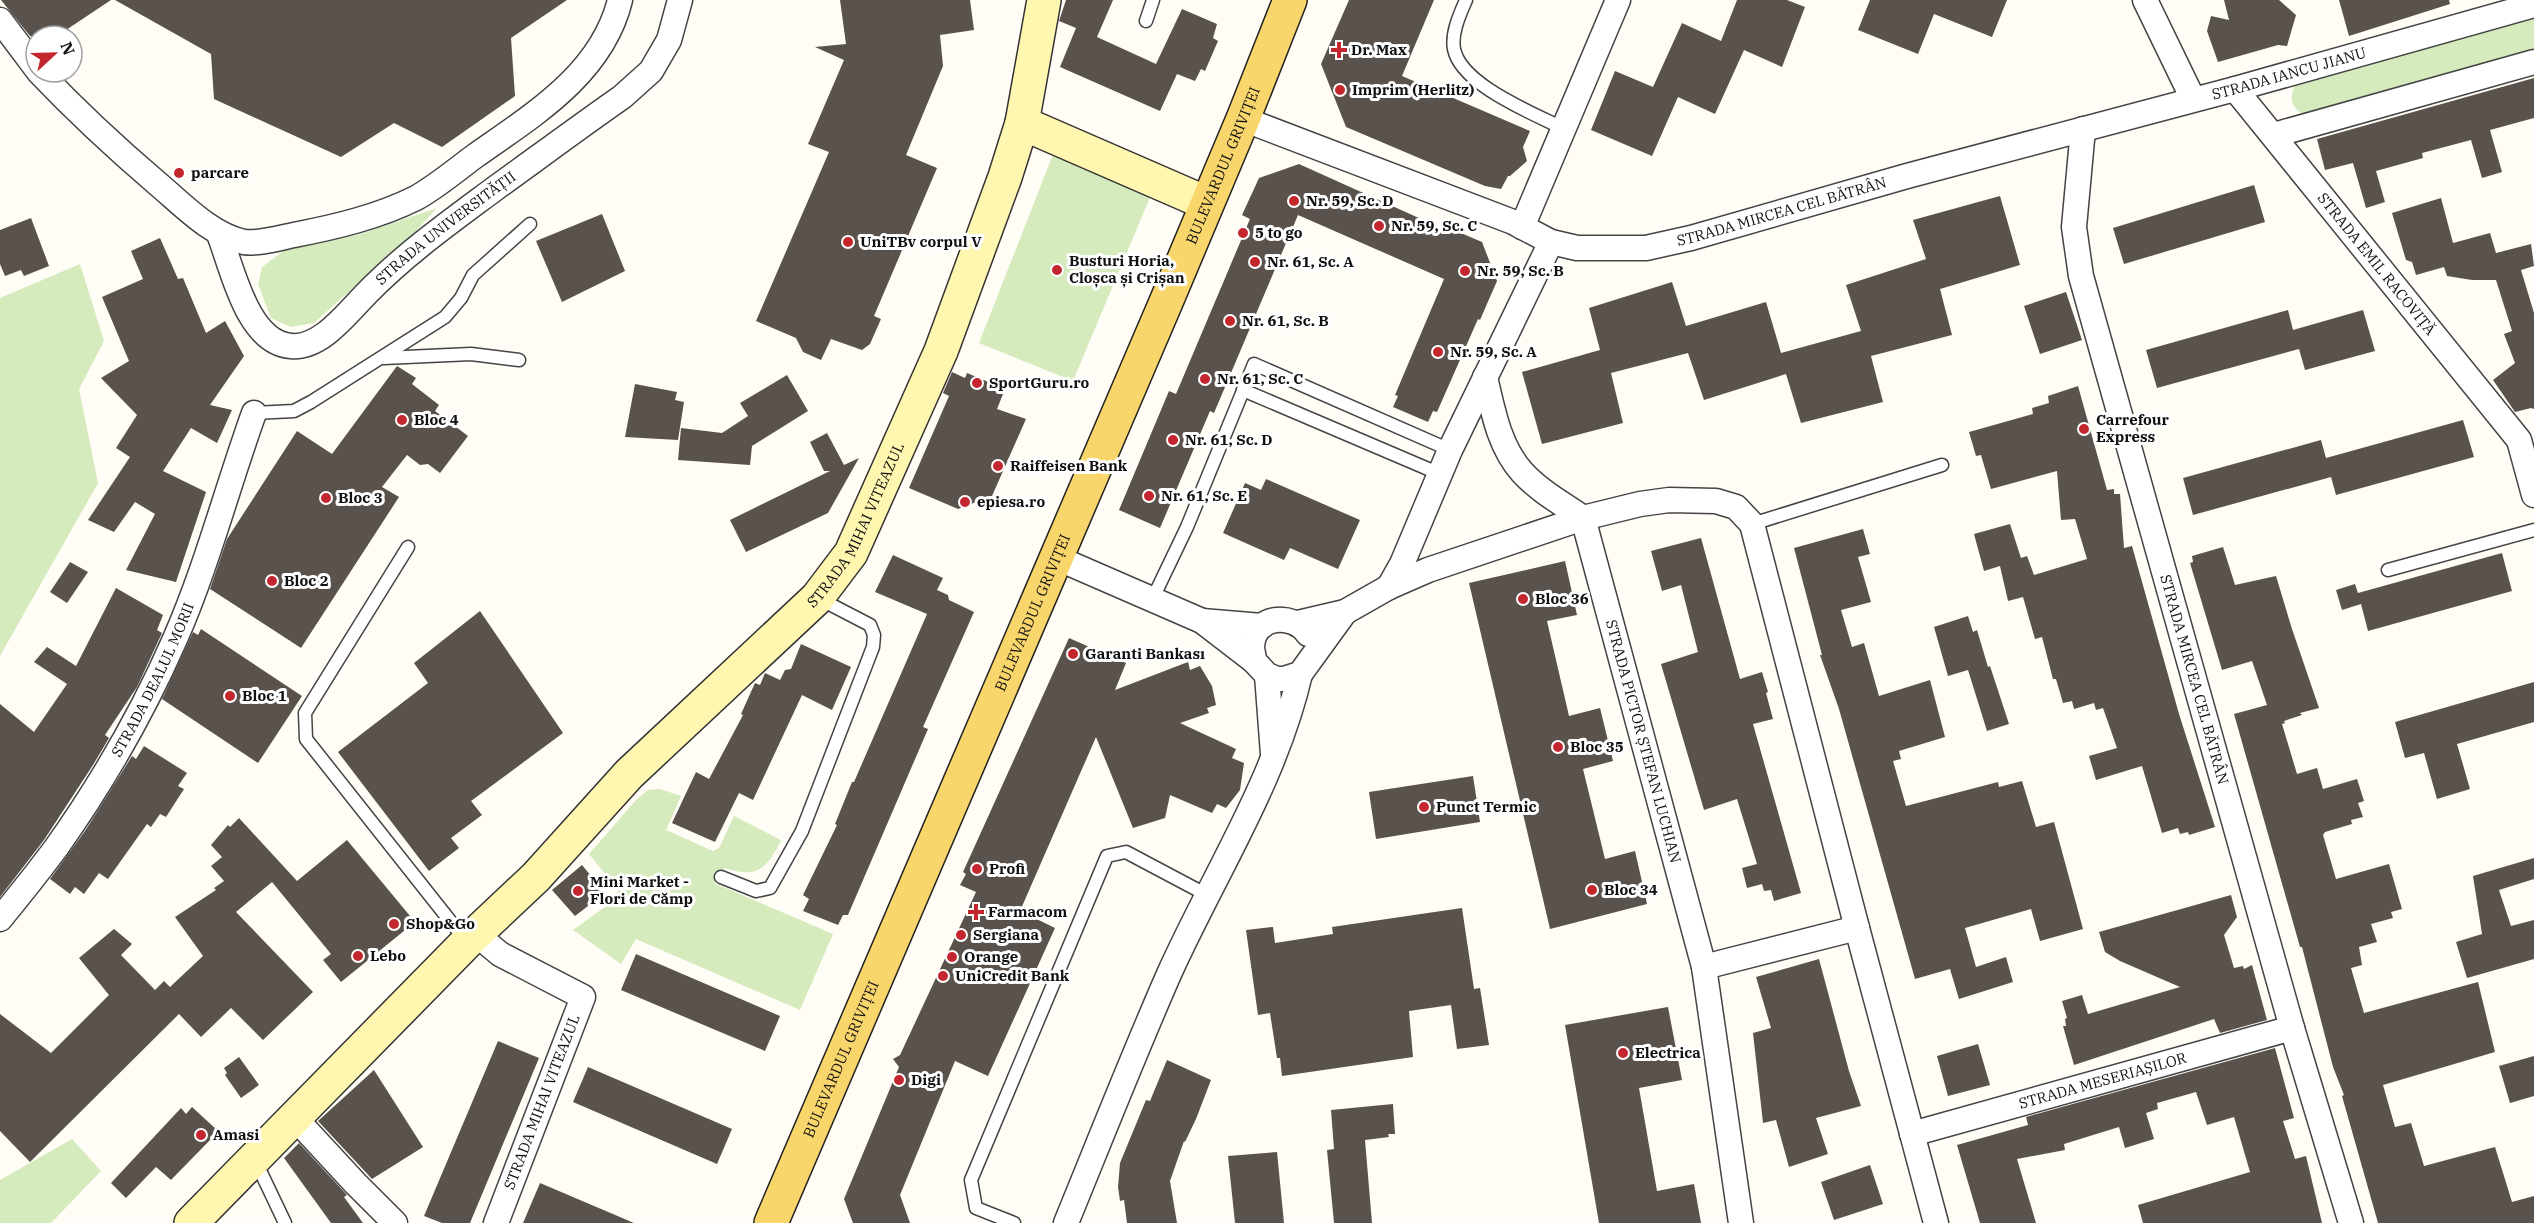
<svg xmlns="http://www.w3.org/2000/svg" width="2534" height="1223" font-family="'IBM Plex Serif',serif">
	<rect width="100%" height="100%" fill="#fffdf5"/>
	<!-- green -->
	<g fill="#d5ebbd">
		<path d="M2534,12V55L2304,115C2290,107 2289,96 2296,83Z"/>
		<polygon points="1054,152 1151,195 1073,381 979,343"/>
		<polygon points="437,208 413,234 314,323 291,327 271,318 258,284 262,267 287,248 357,235"/>
		<polygon points="80,264 104,341 79,389 98,483 0,656 0,298"/>
		<path d="M660,789L681,796L666,830L713,851L719,848L734,816L781,840C768,868 757,879 725,868L714,883L833,934L800,1010L636,939L621,964L573,930L616,899L618,890L589,854L637,799L648,790Z"/>
		<polygon points="72,1139 101,1171 51,1223 0,1223 0,1180"/>
	</g>
	<!-- building -->
	<g fill="#5a524d">
		<polygon points="1,0 111,0 57,36 30,36"/>
		<polygon points="115,0 567,0 511,38 515,96 442,147 394,123 341,157 214,99 211,54"/>
		<polygon points="840,0 970,0 974,30 940,35 943,66 906,155 937,168 874,316 881,319 870,344 862,350 831,339 821,360 803,352 796,338 756,321 829,152 808,144 844,60 815,47 846,44"/>
		<polygon points="1066,0 1113,0 1097,37 1156,64 1182,9 1217,24 1213,38 1218,41 1205,71 1201,69 1195,81 1177,74 1160,111 1060,67 1076,28 1059,21"/>
		<polygon points="1349,0 1434,0 1402,76 1530,131 1523,147 1527,161 1510,176 1508,176 1501,189 1485,186 1346,127 1321,64"/>
		<polygon points="1737,0 1787,0 1805,7 1782,67 1744,50 1715,114 1678,97 1652,156 1591,130 1615,71 1653,87 1682,23 1721,41"/>
		<polygon points="1870,0 2007,0 1992,37 1934,14 1918,54 1858,30"/>
		<polygon points="2224,0 2279,0 2296,15 2287,46 2278,45 2218,62 2207,31 2211,16 2229,20"/>
		<polygon points="2339,0 2449,0 2450,4 2349,36"/>
		<polygon points="2534,78 2534,118 2490,130 2502,172 2482,178 2471,140 2422,153 2423,158 2376,171 2385,202 2366,208 2353,163 2325,170 2317,139"/>
		<polygon points="1299,164 1441,228 1442,225 1482,242 1497,281 1480,320 1478,319 1437,412 1433,411 1428,422 1393,407 1398,396 1395,395 1444,279 1298,215 1214,413 1210,411 1160,528 1119,510 1169,391 1176,394 1250,219 1242,215 1259,178"/>
		<polygon points="2254,185 2265,222 2124,264 2113,228"/>
		<polygon points="2000,196 2020,265 1940,289 1952,335 1871,356 1883,402 1801,423 1786,374 1704,400 1688,353 1611,373 1623,423 1542,444 1522,372 1600,350 1589,308 1672,282 1686,326 1766,302 1781,353 1861,331 1846,285 1926,259 1913,220"/>
		<polygon points="2441,198 2453,243 2490,233 2496,253 2531,244 2534,266 2521,270 2534,313 2534,409 2531,408 2515,412 2493,380 2515,363 2504,334 2512,331 2496,280 2472,280 2447,276 2444,267 2416,275 2412,262 2406,260 2392,213"/>
		<polygon points="602,214 625,271 562,302 536,241"/>
		<polygon points="31,218 49,266 24,276 21,270 5,276 0,264 0,230"/>
		<polygon points="160,238 178,279 183,278 206,333 225,321 244,356 210,405 232,410 217,443 191,428 163,471 206,492 176,582 126,570 155,514 135,502 114,532 88,520 130,457 116,448 137,415 101,378 129,361 102,297 143,279 131,251"/>
		<polygon points="2066,292 2082,340 2040,354 2024,306"/>
		<polygon points="2288,310 2293,330 2363,310 2375,351 2305,370 2299,349 2157,388 2146,350"/>
		<polygon points="397,366 416,378 412,384 439,405 435,411 468,436 440,473 428,464 420,465 407,455 382,487 399,497 301,648 210,589 227,539 297,431 332,454"/>
		<polygon points="952,372 965,378 967,373 991,383 989,388 1003,394 997,409 1026,419 992,496 958,509 909,488 949,396 943,393"/>
		<polygon points="787,375 808,411 752,446 750,465 678,460 681,428 722,433 748,416 740,403"/>
		<polygon points="635,384 677,392 675,400 684,402 678,440 625,437"/>
		<polygon points="2078,386 2107,490 2114,489 2114,494 2120,494 2124,548 2132,546 2179,714 2215,827 2189,835 2188,832 2180,834 2178,828 2162,833 2142,766 2096,780 2089,756 2117,748 2103,708 2096,710 2094,703 2074,709 2072,701 2063,703 2056,679 2053,679 2042,637 2035,639 2023,597 2008,601 2000,566 1984,571 1974,534 2010,524 2021,558 2027,556 2034,575 2087,559 2075,519 2061,520 2057,471 1991,489 1981,455 1976,456 1969,432 2033,414 2032,408 2049,403 2048,396"/>
		<polygon points="2463,420 2474,457 2336,495 2331,477 2193,515 2183,478 2321,440 2326,458"/>
		<polygon points="827,433 844,465 859,458 828,513 746,552 730,520 830,471 824,471 810,442"/>
		<polygon points="1266,479 1360,520 1338,569 1290,548 1284,560 1223,533 1245,483 1261,490"/>
		<polygon points="1863,529 1870,554 1858,557 1871,602 1841,610 1852,647 1864,643 1879,696 1930,680 1945,737 1899,751 1901,759 1893,761 1906,806 1998,782 1999,787 2022,781 2036,827 2054,822 2083,929 2040,941 2031,909 1965,928 1976,967 2006,957 2013,982 1959,999 1950,969 1915,979 1839,709 1820,655 1822,655 1794,548"/>
		<polygon points="1701,538 1740,679 1762,672 1768,692 1766,693 1773,719 1753,724 1801,893 1774,901 1771,890 1764,891 1762,884 1747,888 1742,868 1757,864 1737,799 1704,810 1661,664 1698,652 1681,585 1662,591 1651,551"/>
		<polygon points="2223,547 2235,585 2276,576 2292,629 2319,708 2300,713 2302,715 2284,721 2285,723 2282,724 2297,774 2317,768 2323,789 2357,779 2364,801 2358,803 2363,817 2351,820 2352,824 2325,832 2323,835 2336,879 2389,864 2402,909 2391,912 2393,918 2371,924 2377,942 2359,947 2362,965 2351,968 2364,1013 2478,982 2495,1052 2383,1085 2395,1127 2411,1123 2424,1166 2495,1147 2512,1202 2534,1196 2534,1223 2378,1223 2342,1096 2344,1095 2333,1067 2302,947 2300,947 2234,714 2267,705 2252,661 2222,670 2190,563 2193,562 2192,556"/>
		<polygon points="2502,553 2512,591 2368,631 2361,604 2342,610 2336,590 2355,584 2359,596 2358,593"/>
		<polygon points="893,555 943,578 937,590 948,595 949,600 974,612 923,727 928,729 848,915 843,915 838,925 803,911 809,899 803,895 837,825 835,824 852,782 854,782 927,614 875,592"/>
		<polygon points="1565,561 1577,615 1547,621 1569,716 1600,708 1613,761 1583,769 1605,859 1635,851 1647,904 1550,929 1469,583"/>
		<polygon points="70,562 88,572 67,603 50,592"/>
		<polygon points="116,588 163,615 157,630 162,633 137,687 105,735 109,738 93,765 44,840 0,897 0,704 34,732 67,684 34,662 47,647 76,666"/>
		<polygon points="480,611 563,733 471,801 482,815 451,838 459,848 429,871 338,752 428,683 414,663"/>
		<polygon points="1968,616 1973,632 1977,630 1988,667 1990,666 2009,724 1987,731 1968,670 1948,676 1934,627"/>
		<polygon points="201,629 302,696 258,763 162,699 193,632 198,635"/>
		<polygon points="1069,638 1126,663 1115,690 1188,662 1190,670 1200,666 1212,686 1216,705 1207,708 1209,713 1180,723 1236,749 1232,758 1244,763 1240,790 1226,808 1217,804 1212,813 1170,795 1165,818 1133,828 1096,737 1020,911 1055,928 988,1076 955,1061 900,1195 910,1223 853,1223 844,1199 899,1067 893,1059 900,1055 976,892 960,885 966,874 963,872"/>
		<polygon points="801,644 851,667 832,710 802,695 753,800 739,793 715,842 672,823 696,772 709,779 743,715 741,714 755,683 760,685 765,673 780,680 785,670 791,669"/>
		<polygon points="2534,682 2534,722 2457,744 2470,789 2437,799 2424,753 2405,758 2395,722"/>
		<polygon points="144,746 187,773 178,786 184,789 166,817 160,814 151,827 147,824 108,879 99,873 84,894 75,887 70,894 50,879 85,831 132,756 136,759"/>
		<polygon points="1473,776 1480,822 1376,839 1369,792"/>
		<polygon points="239,818 297,881 347,840 415,922 341,982 323,960 331,954 272,882 236,912 313,992 263,1040 231,1008 201,1037 179,1014 30,1162 0,1131 0,1014 51,1053 109,995 79,958 114,929 132,944 121,955 155,990 164,981 170,987 203,956 175,917 216,890 214,888 224,881 211,866 222,857 211,845 228,825 230,827"/>
		<polygon points="2534,858 2534,879 2499,890 2511,926 2534,920 2534,959 2467,978 2456,942 2482,934 2473,876"/>
		<polygon points="582,865 605,893 575,916 552,890"/>
		<polygon points="2231,895 2237,917 2224,935 2234,968 2243,966 2244,969 2252,965 2267,1020 2220,1033 2214,1019 2074,1065 2063,1026 2066,1026 2065,1019 2067,1018 2062,1001 2082,995 2088,1014 2180,987 2120,961 2105,952 2099,932"/>
		<polygon points="1462,908 1474,989 1480,988 1489,1045 1457,1049 1451,1005 1409,1011 1413,1057 1282,1076 1280,1058 1277,1058 1270,1013 1258,1015 1246,930 1273,927 1275,943 1333,934 1332,927"/>
		<polygon points="636,954 780,1016 765,1051 621,990"/>
		<polygon points="1819,959 1849,1071 1861,1106 1816,1118 1828,1154 1789,1167 1776,1120 1763,1123 1753,1033 1771,1028 1756,977"/>
		<polygon points="1668,1007 1682,1080 1639,1088 1657,1191 1694,1184 1701,1223 1599,1223 1565,1025"/>
		<polygon points="498,1041 539,1058 470,1223 442,1223 424,1216"/>
		<polygon points="1978,1044 1990,1085 1948,1096 1937,1056"/>
		<polygon points="2275,1048 2294,1118 2283,1121 2295,1159 2306,1156 2322,1223 2143,1223 2138,1205 2250,1172 2234,1117 2207,1125 2196,1092 2157,1103 2158,1109 2146,1113 2154,1139 2125,1148 2119,1127 2064,1144 2065,1150 2017,1159 2036,1223 1980,1223 1957,1145 2028,1125 2026,1117"/>
		<polygon points="2534,1056 2534,1096 2510,1103 2499,1066"/>
		<polygon points="239,1057 259,1085 241,1098 225,1075 227,1073 224,1068"/>
		<polygon points="1167,1060 1211,1080 1196,1119 1185,1142 1184,1141 1170,1181 1177,1223 1127,1223 1124,1200 1120,1201 1118,1187 1120,1163 1146,1100 1150,1101"/>
		<polygon points="588,1067 732,1129 717,1164 573,1102"/>
		<polygon points="374,1070 423,1147 372,1179 318,1121"/>
		<polygon points="1393,1104 1395,1134 1388,1134 1389,1137 1365,1140 1372,1223 1334,1223 1327,1150 1334,1149 1331,1110"/>
		<polygon points="192,1107 217,1130 210,1137 211,1139 171,1180 156,1167 126,1198 111,1183 181,1108 186,1114"/>
		<polygon points="299,1143 347,1195 344,1197 363,1223 331,1223 284,1158"/>
		<polygon points="1277,1152 1284,1223 1235,1223 1228,1156"/>
		<polygon points="1870,1165 1883,1204 1834,1220 1821,1182"/>
		<polygon points="540,1183 634,1223 523,1223"/>
	</g>
	<g fill="none" stroke-linecap="round" stroke-linejoin="round">
		<!-- lane casing -->
		<g stroke="#444" stroke-width="15">
			<g id="lane">
				<path d="M1466,0C1460,14 1451,33 1454,49C1461,85 1533,113 1564,129"/>
				<polyline points="1146,21 1153,0"/>
				<polyline points="384,358 471,354 519,360"/>
				<polyline points="1243,390 1440,474"/>
				<polyline points="254,413 294,411 311,402 445,317 461,298 473,275 530,224"/>
				<polyline points="1752,524 1942,465"/>
				<polyline points="408,547 305,713 306,739 466,941"/>
				<polyline points="2388,570 2534,530"/>
				<polyline points="1153,598 1187,527 1254,364 1450,450"/>
				<polyline points="721,877 756,891 770,888 802,831 873,647 874,635 870,625 818,598"/>
				<polyline points="256,1162 285,1223"/>
				<polyline points="1014,1223 976,1208 971,1180 1107,856 1126,852 1209,896"/>
			</g>
		</g>
		<!-- street casing -->
		<g stroke="#444" stroke-width="27">
			<g id="street">
				<polyline points="2145,0 2193,99"/>
				<polyline points="0,20 36,68"/>
				<path d="M39,72C77,112 117,149 158,184C184,206 211,235 244,242C259,244 279,238 294,235C335,227 378,217 416,198C436,187 456,170 475,156C533,115 602,74 620,0"/>
				<path id="s1" d="M2235,89L2519,440L2534,495"/>
				<path id="s2" d="M1243,119L1513,222L1551,242L1577,248H1646L1691,238L1907,176L2235,89L2534,5"/>
				<path id="s3" d="M2083,129L2074,227L2081,276L2292,1028L2351,1223"/>
				<polyline points="2274,135 2534,62"/>
				<polyline points="1522,227 1618,0"/>
				<path id="s4" d="M219,234C232,267 247,343 291,346C321,349 348,312 367,293C405,254 450,222 493,190C536,159 579,127 622,97L651,71L669,40L680,0"/>
				<path id="s5" d="M1485,377C1493,411 1499,446 1522,472C1539,491 1563,504 1583,518L1704,967L1741,1223"/>
				<polyline points="1057,558 1202,621 1254,661 1267,675 1277,679 1284,679 1300,674 1345,612"/>
				<polyline points="1389,587 1402,564 1450,450 1551,242"/>
				<polyline points="1202,621 1262,626"/>
				<polyline points="1298,623 1345,612 1389,587 1428,570 1583,518 1640,504 1669,500 1716,501 1736,507 1752,524 1857,928 1936,1223"/>
				<path d="M1254,661C1254,656 1252,651 1252,646C1254,615 1293,612 1308,634"/>
				<polyline points="1267,675 1273,754"/>
				<path id="s6" d="M0,919C19,896 38,872 56,848C102,783 143,712 175,639C207,566 227,488 254,413"/>
				<polyline points="476,934 500,954 583,997 496,1223"/>
				<polyline points="1704,967 1857,928"/>
				<polyline points="294,1117 355,1183 395,1223"/>
				<path id="s7" d="M1912,1134L2292,1028"/>
				<path d="M1066,1223C1100,1140 1133,1056 1169,974C1214,874 1275,782 1300,674"/>
			</g>
		</g>
		<!-- secondary casing -->
		<g stroke="#333" stroke-width="36">
			<g id="secondary">
				<polyline points="1022,123 1206,203"/>
				<path id="s8" d="M191,1223L467,942L536,877L629,774L817,598L851,553L941,351L1005,177L1022,123L1044,0"/>
			</g>
		</g>
		<!-- primary casing -->
		<g stroke="#222" stroke-width="36">
			<g id="primary">
				<path id="s9" d="M771,1223L1166,302L1243,119L1290,0"/>
			</g>
		</g>
		<!-- lane -->
		<use href="#lane" stroke="#fff" stroke-width="12"/>
		<!-- street -->
		<use href="#street" stroke="#fff" stroke-width="24"/>
		<!-- secondary -->
		<use href="#secondary" stroke="#fff6b0" stroke-width="33"/>
		<!-- primary -->
		<use href="#primary" stroke="#f9d66b" stroke-width="33"/>
	</g>
	<!-- markers -->
	<g fill="#c4262e" stroke="#fff" stroke-width="2">
		<path d="M1336 41h6v6h6v6h-6v6h-6v-6h-6v-6h6z"/>
		<circle cx="1340" cy="90" r="6"/>
		<circle cx="179" cy="173" r="6"/>
		<circle cx="1294" cy="201" r="6"/>
		<circle cx="1379" cy="226" r="6"/>
		<circle cx="1243" cy="233" r="6"/>
		<circle cx="848" cy="242" r="6"/>
		<circle cx="1255" cy="262" r="6"/>
		<circle cx="1057" cy="270" r="6"/>
		<circle cx="1465" cy="271" r="6"/>
		<circle cx="1230" cy="321" r="6"/>
		<circle cx="1438" cy="352" r="6"/>
		<circle cx="1205" cy="379" r="6"/>
		<circle cx="977" cy="383" r="6"/>
		<circle cx="402" cy="420" r="6"/>
		<circle cx="2084" cy="429" r="6"/>
		<circle cx="1173" cy="440" r="6"/>
		<circle cx="998" cy="466" r="6"/>
		<circle cx="1149" cy="496" r="6"/>
		<circle cx="326" cy="498" r="6"/>
		<circle cx="965" cy="502" r="6"/>
		<circle cx="272" cy="581" r="6"/>
		<circle cx="1523" cy="599" r="6"/>
		<circle cx="1073" cy="654" r="6"/>
		<circle cx="230" cy="696" r="6"/>
		<circle cx="1558" cy="747" r="6"/>
		<circle cx="1424" cy="807" r="6"/>
		<circle cx="977" cy="869" r="6"/>
		<circle cx="1592" cy="890" r="6"/>
		<circle cx="578" cy="891" r="6"/>
		<path d="M973 903h6v6h6v6h-6v6h-6v-6h-6v-6h6z"/>
		<circle cx="394" cy="924" r="6"/>
		<circle cx="961" cy="935" r="6"/>
		<circle cx="358" cy="956" r="6"/>
		<circle cx="952" cy="957" r="6"/>
		<circle cx="943" cy="976" r="6"/>
		<circle cx="1623" cy="1053" r="6"/>
		<circle cx="899" cy="1080" r="6"/>
		<circle cx="201" cy="1135" r="6"/>
	</g>
	<g text-anchor="middle" stroke-width="6" stroke-linejoin="round" paint-order="stroke">
		<!-- poi labels -->
		<g font-size="15" font-weight="bold" fill="#111" stroke="#fff" text-anchor="start">
			<text x="1351" y="55">Dr. Max</text>
			<text x="1352" y="95">Imprim (Herlitz)</text>
			<text x="191" y="178">parcare</text>
			<text x="1306" y="206">Nr. 59, Sc. D</text>
			<text x="1391" y="231">Nr. 59, Sc. C</text>
			<text x="1255" y="238">5 to go</text>
			<text x="860" y="247">UniTBv corpul V</text>
			<text x="1069" y="266">Busturi Horia,<tspan x="1069" dy="17">Cloșca și Crișan</tspan></text>
			<text x="1267" y="267">Nr. 61, Sc. A</text>
			<text x="1477" y="276">Nr. 59, Sc. B</text>
			<text x="1242" y="326">Nr. 61, Sc. B</text>
			<text x="1450" y="357">Nr. 59, Sc. A</text>
			<text x="1217" y="384">Nr. 61, Sc. C</text>
			<text x="989" y="388">SportGuru.ro</text>
			<text x="414" y="425">Bloc 4</text>
			<text x="2096" y="425">Carrefour<tspan x="2096" dy="17">Express</tspan></text>
			<text x="1185" y="445">Nr. 61, Sc. D</text>
			<text x="1010" y="471">Raiffeisen Bank</text>
			<text x="1161" y="501">Nr. 61, Sc. E</text>
			<text x="338" y="503">Bloc 3</text>
			<text x="977" y="507">epiesa.ro</text>
			<text x="284" y="586">Bloc 2</text>
			<text x="1535" y="604">Bloc 36</text>
			<text x="1085" y="659">Garanti Bankası</text>
			<text x="242" y="701">Bloc 1</text>
			<text x="1570" y="752">Bloc 35</text>
			<text x="1436" y="812">Punct Termic</text>
			<text x="989" y="874">Profi</text>
			<text x="590" y="887">Mini Market -<tspan x="590" dy="17">Flori de Cămp</tspan></text>
			<text x="1604" y="895">Bloc 34</text>
			<text x="988" y="917">Farmacom</text>
			<text x="406" y="929">Shop&amp;Go</text>
			<text x="973" y="940">Sergiana</text>
			<text x="370" y="961">Lebo</text>
			<text x="964" y="962">Orange</text>
			<text x="955" y="981">UniCredit Bank</text>
			<text x="1635" y="1058">Electrica</text>
			<text x="911" y="1085">Digi</text>
			<text x="213" y="1140">Amasi</text>
		</g>
		<!-- street labels -->
		<g font-size="15" fill="#111" stroke="#fff">
			<text dy="5" stroke="none"><textPath href="#s2" startOffset="1094">STRADA IANCU JIANU</textPath></text>
			<text dy="5" stroke="none"><textPath href="#s9" startOffset="1150">BULEVARDUL GRIVIȚEI</textPath></text>
			<text dy="5" stroke="none"><textPath href="#s2" startOffset="568">STRADA MIRCEA CEL BĂTRÂN</textPath></text>
			<text dy="5" stroke="none"><textPath href="#s4" startOffset="338">STRADA UNIVERSITĂȚII</textPath></text>
			<text dy="5" stroke="none"><textPath href="#s1" startOffset="225">STRADA EMIL RACOVIȚĂ</textPath></text>
			<text dy="5" stroke="none"><textPath href="#s8" startOffset="968">STRADA MIHAI VITEAZUL</textPath></text>
			<text dy="5" stroke="none"><textPath href="#s9" startOffset="664">BULEVARDUL GRIVIȚEI</textPath></text>
			<text dy="5" stroke="none"><textPath href="#s6" startOffset="285">STRADA DEALUL MORII</textPath></text>
			<text dy="5" stroke="none"><textPath href="#s3" startOffset="567">STRADA MIRCEA CEL BĂTRÂN</textPath></text>
			<text dy="5" stroke="none"><textPath href="#s5" startOffset="411">STRADA PICTOR ȘTEFAN LUCHIAN</textPath></text>
			<text dy="5" stroke="none"><textPath href="#s9" startOffset="178">BULEVARDUL GRIVIȚEI</textPath></text>
			<text dy="5" stroke="none"><textPath href="#s7" startOffset="198">STRADA MESERIAȘILOR</textPath></text>
			<text transform="translate(542 1102) rotate(-69)" y="5">STRADA MIHAI VITEAZUL</text>
		</g>
	</g>
	<!-- north arrow -->
	<g transform="translate(54 54) rotate(68)"><circle r="28" fill="#ffffff" stroke="#a0a0a0" stroke-width="1.5"/>
	<path d="M0-4.5L10 22L0 15L-10 22Z" fill="#c4262e"/>
	<text y="-9" font-size="16" font-weight="bold" text-anchor="middle" fill="#111111">N</text>
	</g>
</svg>
